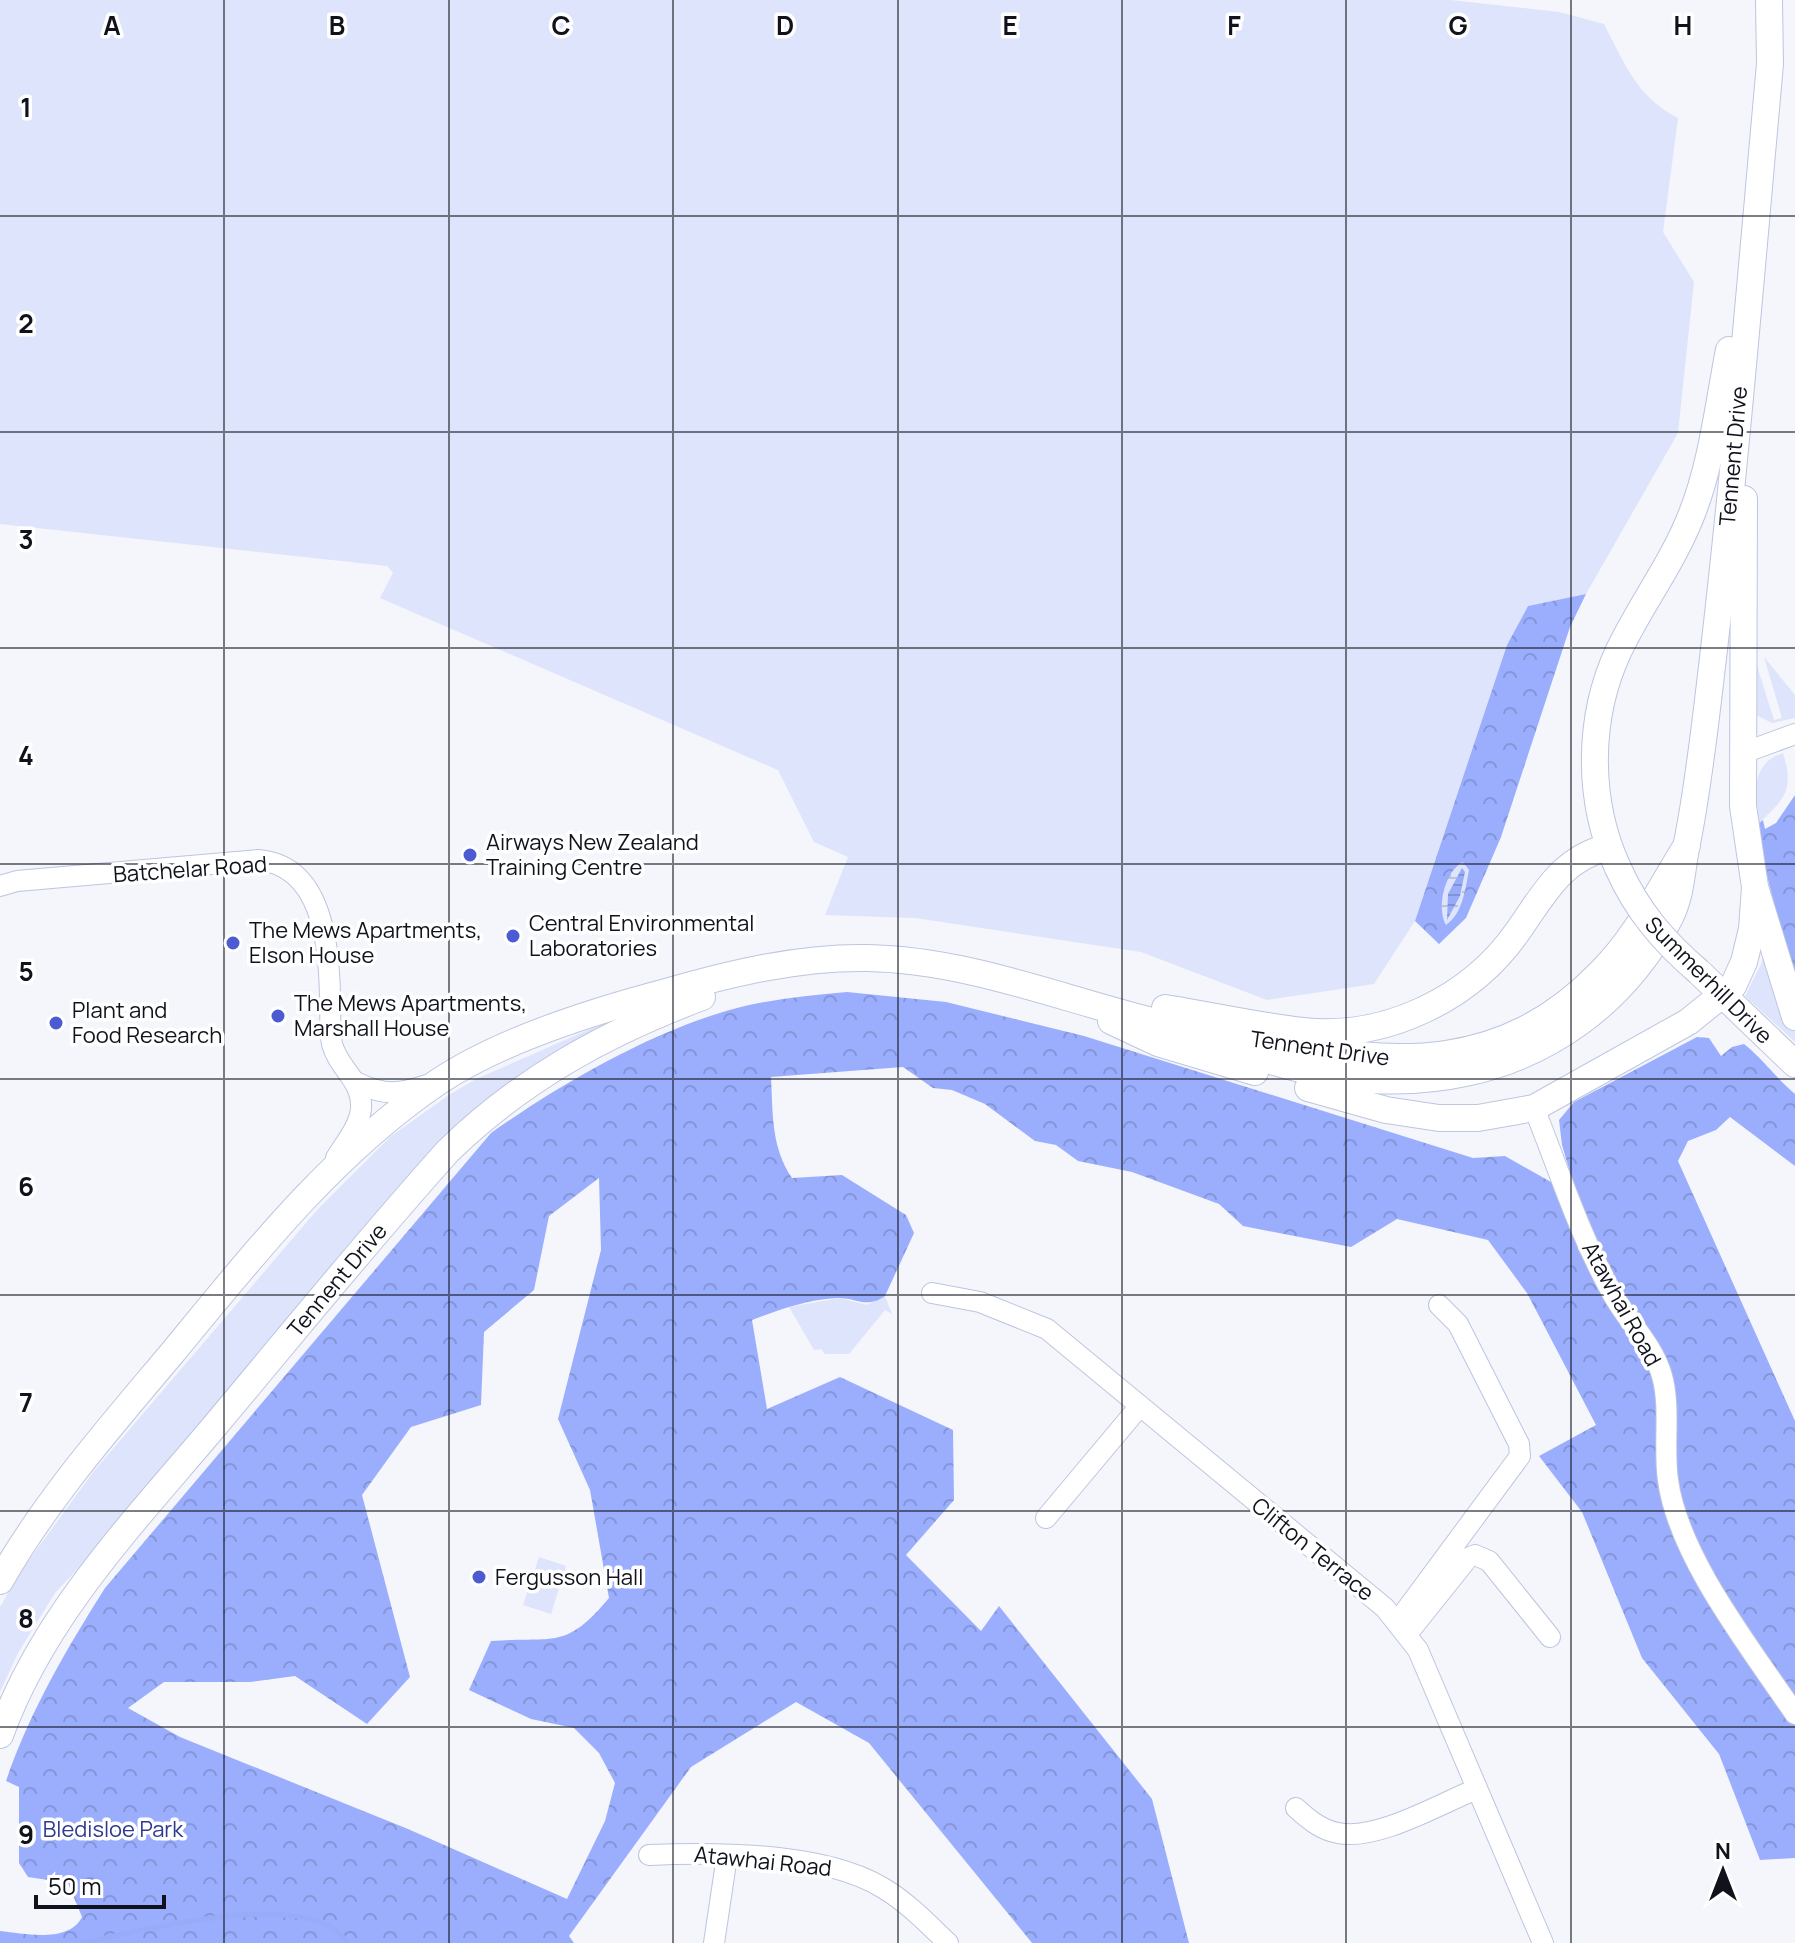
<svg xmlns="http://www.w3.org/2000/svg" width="1795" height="1943" font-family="Manrope,sans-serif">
	<defs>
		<pattern id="forest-crowns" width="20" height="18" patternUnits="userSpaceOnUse" patternTransform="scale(2)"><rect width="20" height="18" fill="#9baefd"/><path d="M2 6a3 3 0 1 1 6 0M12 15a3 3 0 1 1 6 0" fill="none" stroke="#8495d8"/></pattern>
		<pattern id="wetland-marsh" width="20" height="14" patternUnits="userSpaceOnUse" patternTransform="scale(2)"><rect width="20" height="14" fill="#dee4fb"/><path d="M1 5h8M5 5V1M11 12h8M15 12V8" fill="none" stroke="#bdc3d7"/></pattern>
		<pattern id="water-rules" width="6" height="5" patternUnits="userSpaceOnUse" patternTransform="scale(2)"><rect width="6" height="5" fill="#97abf9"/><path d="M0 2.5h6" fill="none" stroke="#8192d5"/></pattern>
	</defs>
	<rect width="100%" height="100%" fill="#f4f6fc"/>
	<!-- green -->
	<g fill="#dee4fb">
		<path d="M0,0H1451L1559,12L1604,24C1625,64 1636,96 1678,118L1663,232L1694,282L1678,433L1586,594L1528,606L1507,645L1415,921L1374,984L1267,1000L1141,952L915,918L825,915L848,857L814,842L778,770L380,598L393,573L387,566L0,524Z"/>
		<polygon points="1751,647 1774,720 1782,718 1764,657 1795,695 1795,718 1772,723 1756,715"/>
		<path d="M1783,753C1794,789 1786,798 1759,823C1756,795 1749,764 1783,753Z"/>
		<polygon points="1765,940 1795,1030 1795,1042 1745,996 1762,962"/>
		<polygon points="620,1016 622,1019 520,1074 461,1122 131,1512 55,1593 18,1653 0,1692 0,1607 21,1571 94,1471 317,1210 390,1137 449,1095 474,1080"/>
		<polygon points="885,1296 892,1314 885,1310 849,1354 825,1354 821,1349 814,1350 789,1307 840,1298 867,1305"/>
		<polygon points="539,1557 566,1566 551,1614 523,1605"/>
	</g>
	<!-- forest -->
	<g fill="url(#forest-crowns)" fill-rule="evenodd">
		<polygon points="1586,594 1570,627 1501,837 1466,918 1439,944 1415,921 1507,645 1528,606"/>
		<polygon points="1795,795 1795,983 1767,876 1759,823 1763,820 1765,829 1776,823"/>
		<path d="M847,992L946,1002L1084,1036L1473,1158L1505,1156L1558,1186L1572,1179L1562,1145L1559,1120L1574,1102L1697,1037L1709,1038L1721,1056L1732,1047L1744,1044C1763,1059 1776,1078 1795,1094V1166L1730,1117L1716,1130L1688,1141L1678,1161L1795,1421V1858L1760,1860L1719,1754L1642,1658L1582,1512L1539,1456L1596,1425L1527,1293L1488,1240L1397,1219L1351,1247L1243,1226L1219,1204L1132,1172L1078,1161L1056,1145L1035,1141L985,1104L952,1090L933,1088L903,1067L771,1077C773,1114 771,1147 792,1178L842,1175L906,1215L914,1233L885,1296C866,1309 858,1298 838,1298C808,1299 779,1310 752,1320L767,1409L840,1377L953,1430L954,1500L906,1555L981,1631L999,1606L1152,1799L1189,1943H1032L869,1743L796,1702L691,1767L569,1936L574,1943H0V1931C26,1934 69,1943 82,1917L68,1883L28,1877L19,1863V1787L6,1781C30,1711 66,1650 105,1588L491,1133C563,1082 662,1025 749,1005C781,998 814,995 847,992ZM599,1178L601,1250L558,1419L590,1490L609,1598C565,1651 554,1636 491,1641L469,1690L531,1719L574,1728L599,1753L615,1783L605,1821L567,1899L408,1829L180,1737L128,1708L164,1682H250L295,1676L367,1724L410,1677L362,1495L411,1427L481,1405L484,1332L534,1290L549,1216Z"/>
	</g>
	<!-- wetland -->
	<path fill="url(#wetland-marsh)" d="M1463,862L1469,870C1465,890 1463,913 1446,925C1436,907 1445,871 1463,862Z"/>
	<!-- water -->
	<polygon fill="url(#water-rules)" points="1462,868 1465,872 1460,896 1447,920 1448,894"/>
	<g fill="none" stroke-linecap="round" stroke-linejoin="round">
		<!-- stream -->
		<path stroke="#97abf9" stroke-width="5" d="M82,1943C137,1932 315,1884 347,1943"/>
		<!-- minor casing -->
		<g stroke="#bdc5df" stroke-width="22">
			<g id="minor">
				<polyline points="1743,753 1795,734"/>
				<path d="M0,886L17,881L258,860C322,865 329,944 330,996C331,1011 329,1030 332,1044C339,1070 363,1080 361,1109C359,1127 345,1143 336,1158"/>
				<path d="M358,1083C384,1096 400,1094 427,1085"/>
				<path d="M1534,1108C1559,1170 1579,1234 1612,1293C1627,1321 1653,1344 1662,1376C1671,1408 1663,1447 1668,1480C1678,1557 1752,1650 1795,1714"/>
				<polyline points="932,1293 980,1302 1047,1329 1385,1608 1418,1650 1543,1943"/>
				<polyline points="1046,1518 1139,1407"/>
				<polyline points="1398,1621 1520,1456 1519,1444 1458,1324 1439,1305"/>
				<polyline points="1408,1633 1468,1558 1475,1555 1489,1561 1550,1637"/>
				<path d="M1296,1808C1308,1819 1321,1830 1338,1833C1376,1841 1438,1805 1474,1790"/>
				<path d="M649,1855C718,1852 824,1852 883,1888C907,1902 928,1924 948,1943"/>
				<polyline points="714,1943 727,1856"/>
			</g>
		</g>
		<!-- major casing -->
		<g stroke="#bdc5df" stroke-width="28">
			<g id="major">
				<polyline points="1744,499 1743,806 1755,887 1795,1017"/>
				<path d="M1618,868C1587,801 1587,718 1619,650C1641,604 1672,564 1691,516C1712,464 1718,406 1729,350"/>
				<polyline points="1699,972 1795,1064"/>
				<path d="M1165,1008C1210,1015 1257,1026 1303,1031C1385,1040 1471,999 1518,931C1544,894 1561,859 1608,847"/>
				<polyline points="1111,1021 1158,1043 1255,1072"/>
				<path d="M1219,1041C1382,1115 1572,1090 1667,923C1682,898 1681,871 1687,843C1697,793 1703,743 1709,692C1734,484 1751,274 1770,64L1769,0"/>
				<polyline points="1308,1088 1386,1110 1439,1118 1478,1118 1534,1108 1688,1022 1733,986 1744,962 1752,929 1755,887"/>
				<path d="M0,1581C48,1497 111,1426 173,1352C252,1256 333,1153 438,1082C499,1041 594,1011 666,992C732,973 799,957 867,958C981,960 1086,1010 1197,1031C1220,1036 1244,1035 1268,1040C1395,1067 1503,1073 1601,972C1638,935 1659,889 1687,845"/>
				<path d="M0,1735C43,1616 133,1523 213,1428C291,1335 367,1241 448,1151C522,1079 606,1033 702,997"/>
			</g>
		</g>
		<!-- minor -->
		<use href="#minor" stroke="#fff" stroke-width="20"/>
		<!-- major -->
		<use href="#major" stroke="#fff" stroke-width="26"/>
		<!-- major-bridge casing -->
		<g stroke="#bdc5df" stroke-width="28" stroke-linecap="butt">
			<path id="major-bridge" d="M1618,868C1637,911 1664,942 1699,972"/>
		</g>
		<!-- major-bridge -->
		<use href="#major-bridge" stroke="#fff" stroke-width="26"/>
	</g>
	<!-- grid -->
	<path fill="none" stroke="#10131c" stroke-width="2" stroke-opacity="0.55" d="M224,0V1943M449,0V1943M673,0V1943M898,0V1943M1122,0V1943M1346,0V1943M1571,0V1943M0,216H1795M0,432H1795M0,648H1795M0,864H1795M0,1079H1795M0,1295H1795M0,1511H1795M0,1727H1795"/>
	<!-- markers -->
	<g fill="#4c5bd1" stroke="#fff" stroke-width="3">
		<circle cx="470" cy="855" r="8"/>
		<circle cx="513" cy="936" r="8"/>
		<circle cx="233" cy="943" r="8"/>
		<circle cx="278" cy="1016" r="8"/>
		<circle cx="56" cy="1023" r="8"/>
		<circle cx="479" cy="1577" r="8"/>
	</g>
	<g text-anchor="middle" stroke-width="7" stroke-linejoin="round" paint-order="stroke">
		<!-- street labels -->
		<g font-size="22" fill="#10131c" stroke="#fff">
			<text transform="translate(1733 456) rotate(-85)" y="8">Tennent Drive</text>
			<text transform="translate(190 869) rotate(-4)" y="8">Batchelar Road</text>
			<text transform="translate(1709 980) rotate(45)" y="8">Summerhill Drive</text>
			<text transform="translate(1320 1048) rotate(8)" y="8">Tennent Drive</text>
			<text transform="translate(337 1280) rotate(-50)" y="8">Tennent Drive</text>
			<text transform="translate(1622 1304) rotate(61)" y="8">Atawhai Road</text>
			<text transform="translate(1313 1549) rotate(39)" y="8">Clifton Terrace</text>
			<text transform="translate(763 1861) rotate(6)" y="8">Atawhai Road</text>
		</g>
		<!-- poi labels -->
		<g font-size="22" fill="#10131c" stroke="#fff" text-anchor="start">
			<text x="486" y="850">Airways New Zealand<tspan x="486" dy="25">Training Centre</tspan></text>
			<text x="529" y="931">Central Environmental<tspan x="529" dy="25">Laboratories</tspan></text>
			<text x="249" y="938">The Mews Apartments,<tspan x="249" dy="25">Elson House</tspan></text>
			<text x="294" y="1011">The Mews Apartments,<tspan x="294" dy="25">Marshall House</tspan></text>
			<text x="72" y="1018">Plant and<tspan x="72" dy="25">Food Research</tspan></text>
			<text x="495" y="1585">Fergusson Hall</text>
		</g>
		<!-- park labels -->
		<g font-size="22" fill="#2f3991" stroke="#fff">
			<text x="113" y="1837">Bledisloe Park</text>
		</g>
	</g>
	<g font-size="26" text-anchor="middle" font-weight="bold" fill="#10131c" stroke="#fff" stroke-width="7" stroke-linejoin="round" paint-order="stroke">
		<text x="112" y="35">A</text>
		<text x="337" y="35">B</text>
		<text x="561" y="35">C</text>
		<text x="785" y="35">D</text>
		<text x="1010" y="35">E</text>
		<text x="1234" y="35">F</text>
		<text x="1458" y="35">G</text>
		<text x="1683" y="35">H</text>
		<text x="26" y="117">1</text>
		<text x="26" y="333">2</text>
		<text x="26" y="549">3</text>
		<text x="26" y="765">4</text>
		<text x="26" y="981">5</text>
		<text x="26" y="1196">6</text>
		<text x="26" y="1412">7</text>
		<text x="26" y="1628">8</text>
		<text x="26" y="1844">9</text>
	</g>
	<!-- north arrow -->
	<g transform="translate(1723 1871)" stroke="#ffffff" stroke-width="6" paint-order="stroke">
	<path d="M0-6L14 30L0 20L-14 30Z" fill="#10131c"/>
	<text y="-12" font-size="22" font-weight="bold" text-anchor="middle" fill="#10131c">N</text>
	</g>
	<!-- scale -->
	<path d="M36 1895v12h128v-12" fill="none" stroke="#10131c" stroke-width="4"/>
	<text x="48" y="1895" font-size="24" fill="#10131c" stroke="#ffffff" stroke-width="6" paint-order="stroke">50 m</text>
</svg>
